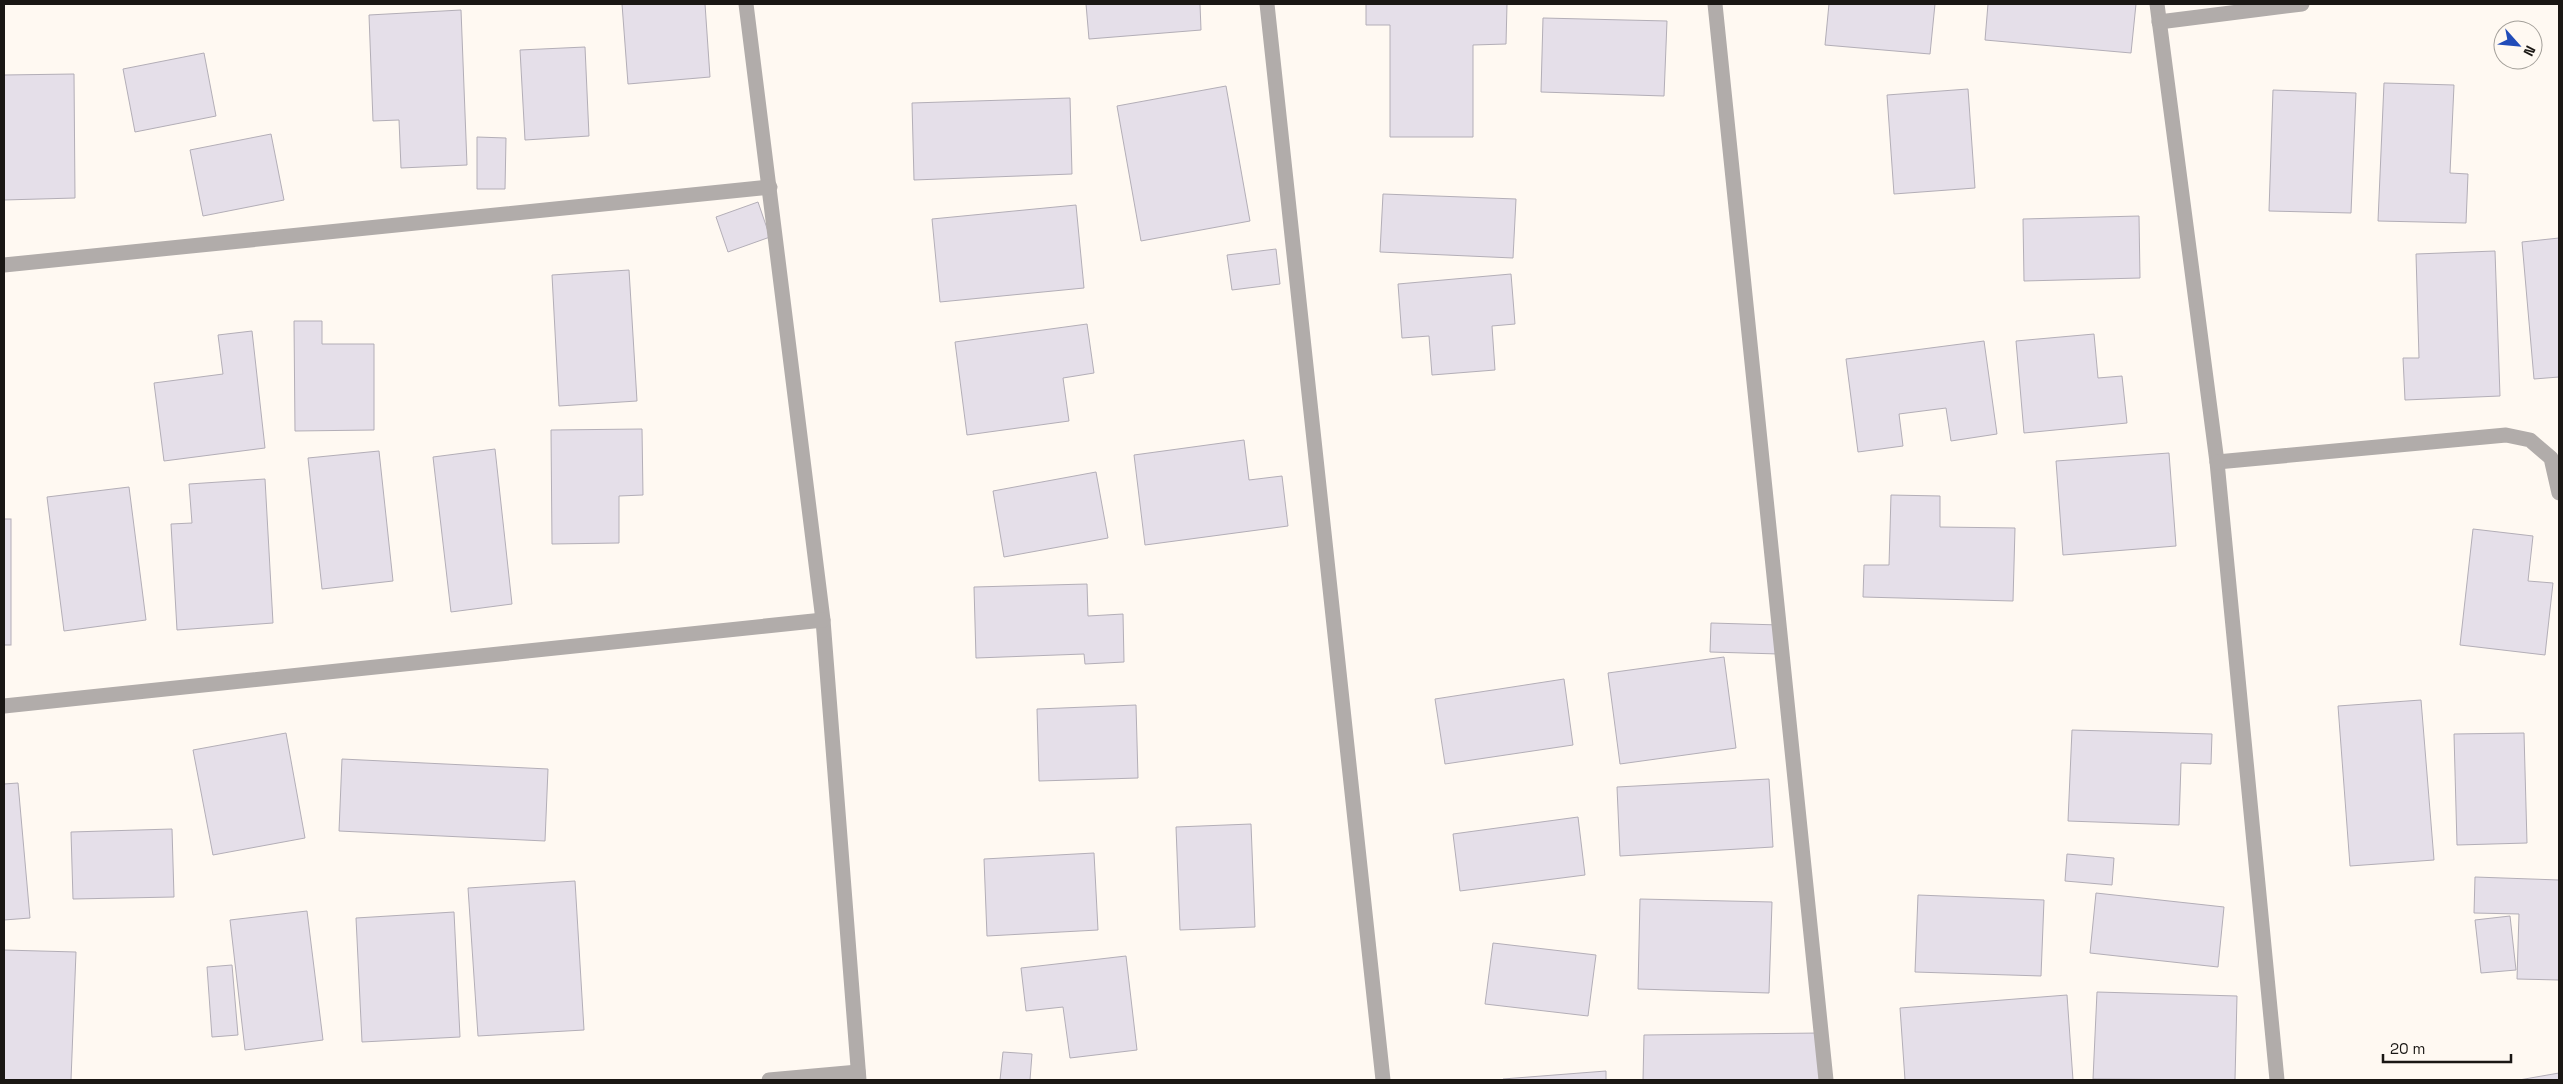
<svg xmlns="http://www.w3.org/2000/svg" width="2563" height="1084" font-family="'Space Grotesk',sans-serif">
	<rect width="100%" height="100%" fill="#fff9f2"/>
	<!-- building -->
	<g fill="#e5dfe9" stroke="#b3aeb7">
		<polygon points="622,4 705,4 710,77 628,84"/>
		<polygon points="1086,4 1200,4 1201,30 1089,39"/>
		<polygon points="1366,4 1507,4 1506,44 1473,45 1473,137 1390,137 1390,25 1366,25"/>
		<polygon points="1829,4 1935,4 1930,54 1825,45"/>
		<polygon points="1988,4 2136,4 2131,53 1985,40"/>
		<polygon points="461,10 467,165 401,168 399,120 373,121 369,15"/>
		<polygon points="1543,18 1667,21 1664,96 1541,92"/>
		<polygon points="585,47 589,136 525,140 520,50"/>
		<polygon points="204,53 216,116 135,132 123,69"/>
		<polygon points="74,74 75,198 4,200 4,75"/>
		<polygon points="2384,83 2454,85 2450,173 2468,174 2466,223 2378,221"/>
		<polygon points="1226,86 1250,221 1141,241 1117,106"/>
		<polygon points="1968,89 1975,188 1894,194 1887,95"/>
		<polygon points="2273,90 2356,93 2351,213 2269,211"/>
		<polygon points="1070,98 1072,174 914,180 912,103"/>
		<polygon points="271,134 284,200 203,216 190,150"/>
		<polygon points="477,137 506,138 505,189 477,189"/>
		<polygon points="1383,194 1516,199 1513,258 1380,252"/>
		<polygon points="758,202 770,237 728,252 716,217"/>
		<polygon points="1076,205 1084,288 940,302 932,219"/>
		<polygon points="2139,216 2140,278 2024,281 2023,219"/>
		<polygon points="2559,238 2559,377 2534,379 2522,242"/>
		<polygon points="1276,249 1280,284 1232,290 1227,255"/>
		<polygon points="2495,251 2500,396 2405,400 2403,358 2419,358 2416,254"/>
		<polygon points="629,270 637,401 559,406 552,275"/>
		<polygon points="1511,274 1515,324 1492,326 1495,370 1432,375 1429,336 1402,338 1398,284"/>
		<polygon points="294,321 322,321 322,344 374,344 374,430 295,431"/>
		<polygon points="1087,324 1094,373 1063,378 1069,421 967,435 955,342"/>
		<polygon points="252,331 265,448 164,461 154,383 223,374 218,335"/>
		<polygon points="2094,334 2098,378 2122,376 2127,423 2024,433 2016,341"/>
		<polygon points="1984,341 1997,434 1951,441 1946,408 1899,414 1903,446 1858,452 1846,359"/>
		<polygon points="642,429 643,495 619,496 619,543 552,544 551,430"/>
		<polygon points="1244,440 1249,480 1282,476 1288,526 1145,545 1134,455"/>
		<polygon points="495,449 512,604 451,612 433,457"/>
		<polygon points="379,451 393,581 322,589 308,458"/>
		<polygon points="2169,453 2176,546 2063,555 2056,461"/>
		<polygon points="1096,472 1108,538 1004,557 993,491"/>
		<polygon points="265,479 273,623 177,630 171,524 192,523 189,484"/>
		<polygon points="129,487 146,620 64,631 47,497"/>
		<polygon points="1891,495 1940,496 1940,527 2015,528 2013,601 1863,597 1864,565 1889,565"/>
		<rect x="4" y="519" width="7" height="126"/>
		<polygon points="2473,529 2533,536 2528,581 2553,583 2545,655 2460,645"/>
		<polygon points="1087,584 1088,616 1123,614 1124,662 1085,664 1084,654 976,658 974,587"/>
		<polygon points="1711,623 1780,625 1779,654 1710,652"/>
		<polygon points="1724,657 1736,748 1620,764 1608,673"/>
		<polygon points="1564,679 1573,745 1445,764 1435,699"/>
		<polygon points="2421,700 2434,860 2350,866 2338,706"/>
		<polygon points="1136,705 1138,778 1039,781 1037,709"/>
		<polygon points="2072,730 2212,734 2211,764 2181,763 2179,825 2068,821"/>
		<polygon points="286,733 305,838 213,855 193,750"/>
		<polygon points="2524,733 2527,843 2457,845 2454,734"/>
		<polygon points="342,759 548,769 545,841 339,831"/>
		<polygon points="1769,779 1773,847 1620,856 1617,787"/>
		<polygon points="18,783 30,918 4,920 4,784"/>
		<polygon points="1578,817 1585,875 1460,891 1453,834"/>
		<polygon points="1251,824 1255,927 1180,930 1176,827"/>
		<polygon points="172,829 174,897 73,899 71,832"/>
		<polygon points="1094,853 1098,930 987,936 984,859"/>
		<polygon points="2067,854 2114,858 2112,885 2065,881"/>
		<polygon points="2475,877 2559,880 2559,980 2517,979 2519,914 2474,913"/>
		<polygon points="575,881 584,1030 478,1036 468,888"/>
		<polygon points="2096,893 2224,907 2218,967 2090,953"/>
		<polygon points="1918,895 2044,900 2041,976 1915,972"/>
		<polygon points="1640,899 1772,902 1769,993 1638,989"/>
		<polygon points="307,911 323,1040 245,1050 230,920"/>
		<polygon points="454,912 460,1037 362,1042 356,918"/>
		<polygon points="2510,916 2516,970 2481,973 2475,920"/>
		<polygon points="1493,943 1596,955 1588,1016 1485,1004"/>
		<polygon points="4,950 76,952 71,1080 4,1080"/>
		<polygon points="1126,956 1137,1050 1070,1058 1063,1007 1026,1011 1021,968"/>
		<polygon points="232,965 238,1035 212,1037 207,967"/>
		<polygon points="2097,992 2237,996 2235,1080 2093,1079"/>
		<polygon points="2067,995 2073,1080 1905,1080 1900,1008"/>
		<polygon points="1820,1033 1821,1080 1643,1080 1644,1035"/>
		<polygon points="1003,1052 1032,1054 1030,1080 1000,1080"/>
		<polygon points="1606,1071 1606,1080 1503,1080 1503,1079"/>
		<polygon points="2559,1073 2559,1080 2519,1080"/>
	</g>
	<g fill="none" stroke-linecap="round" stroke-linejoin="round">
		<!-- street -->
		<g stroke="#b1acaa" stroke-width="15">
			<polyline points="746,4 823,620 859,1080"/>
			<polyline points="1267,4 1383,1080"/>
			<polyline points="1715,4 1826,1080"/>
			<polyline points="2157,4 2217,462 2277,1080"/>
			<polyline points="2159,22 2302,4"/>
			<polyline points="4,265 770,187"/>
			<polyline points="2217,462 2506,435 2530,440 2551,458 2559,493"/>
			<polyline points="4,706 823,620"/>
			<polyline points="769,1080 858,1072"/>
		</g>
	</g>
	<!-- border -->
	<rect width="2563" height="1084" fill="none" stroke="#1a1714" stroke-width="10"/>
	<!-- north arrow -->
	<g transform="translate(2518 45) rotate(117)"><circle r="24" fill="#fff9f2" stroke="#a39f99"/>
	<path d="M0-4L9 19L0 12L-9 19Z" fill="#214cb9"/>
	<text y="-8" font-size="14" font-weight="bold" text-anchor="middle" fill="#1a1714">N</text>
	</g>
	<!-- scale -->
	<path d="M2383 1054v8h128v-8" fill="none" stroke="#1a1714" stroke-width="2.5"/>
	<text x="2390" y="1054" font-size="15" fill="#1a1714" stroke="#fff9f2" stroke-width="4" paint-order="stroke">20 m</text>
</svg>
